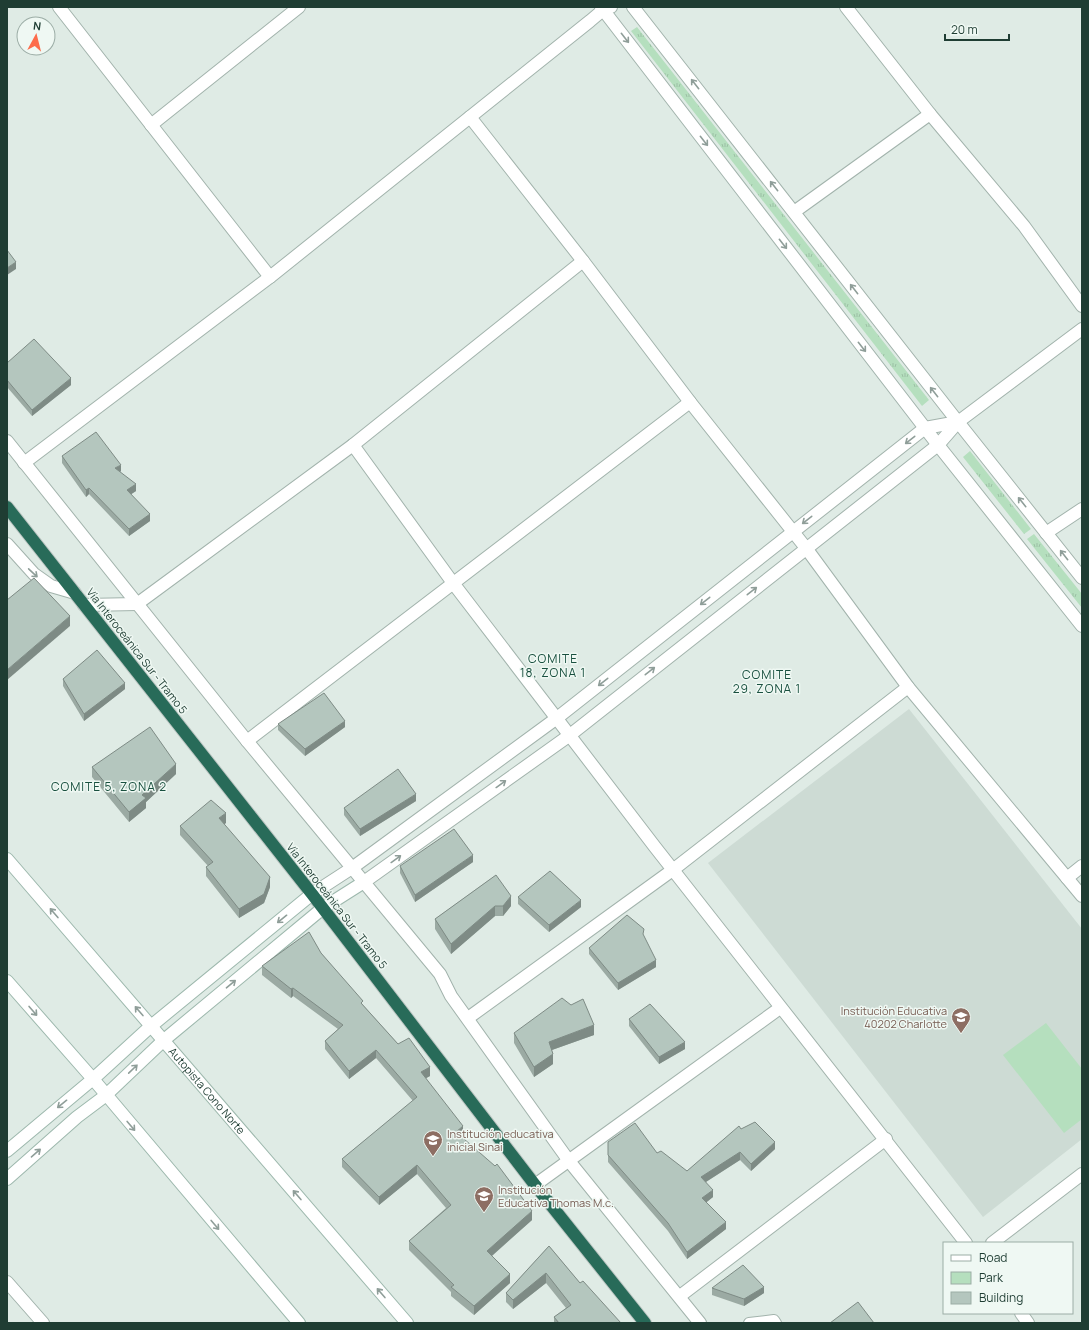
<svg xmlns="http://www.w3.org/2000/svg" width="1089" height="1330" font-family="Manrope,sans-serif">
	<defs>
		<pattern id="grass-tufts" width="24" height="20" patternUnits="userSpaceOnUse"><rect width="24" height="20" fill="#b5dfbe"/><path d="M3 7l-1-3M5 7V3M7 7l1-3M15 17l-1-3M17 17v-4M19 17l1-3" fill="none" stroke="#9bc0a4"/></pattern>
	</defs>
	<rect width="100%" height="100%" fill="#dfebe5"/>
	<!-- built -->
	<polygon fill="#cddbd4" points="909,709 1082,929 1082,1139 983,1217 708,863"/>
	<!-- grass -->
	<g fill="url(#grass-tufts)">
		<polygon points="637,27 929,400 922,406 631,31"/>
		<polygon points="970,451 1031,529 1024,534 963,457"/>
		<polygon points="1034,534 1082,594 1082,608 1027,539"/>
	</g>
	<!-- park -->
	<polygon fill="#b5dfbe" points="1046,1023 1082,1069 1082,1119 1064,1133 1003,1055"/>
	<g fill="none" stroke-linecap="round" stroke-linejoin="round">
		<!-- lane casing -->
		<g stroke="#a2b3ac" stroke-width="12">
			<polyline id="lane" points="749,1323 774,1320 776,1323"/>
		</g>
		<!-- street casing -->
		<g stroke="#a2b3ac" stroke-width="14">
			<g id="street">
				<polyline points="59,7 270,277"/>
				<polyline points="601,7 938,445 1082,626"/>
				<polyline points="633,7 958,422 1082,578"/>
				<polyline points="846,7 930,114 1024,226 1082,306"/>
				<polyline points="470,117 583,261 690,402 806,548 908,687 1082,896"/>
				<polyline points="151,125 299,7"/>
				<polyline points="794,212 930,114"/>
				<polyline points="7,441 247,741 440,974 451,996 569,1161 700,1323"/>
				<polyline points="353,445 453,583 655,847 966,1243"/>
				<polyline points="24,463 270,277 590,21 603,10 611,7"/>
				<polyline points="1046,533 1082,509"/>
				<polyline points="7,544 34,574 51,586 75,593"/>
				<polyline points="84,605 137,604 353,445 583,261"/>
				<polyline points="247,741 690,402"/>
				<polyline points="1067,878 1082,866"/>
				<polyline points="364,882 570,735 924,456 938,445 958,422 1082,329"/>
				<polyline points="312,894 352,868 557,718 925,428 958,422"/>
				<polyline points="468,1018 674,869 908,687"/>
				<polyline points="535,1185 780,1008"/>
				<polyline points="992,1243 1082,1174"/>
				<polyline points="7,1282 43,1323"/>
				<polyline points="680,1296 886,1139"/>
				<polyline points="1021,1313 1028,1323"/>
			</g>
		</g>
		<!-- secondary casing -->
		<g stroke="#9db8ad" stroke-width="14">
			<g id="secondary">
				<path id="s1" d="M7,859L407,1323"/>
				<polyline points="7,981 93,1079 299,1323"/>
				<polyline points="7,1151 93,1079 151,1026 312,894"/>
				<polyline points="7,1179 77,1117 105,1096 164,1040 323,908 364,882"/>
			</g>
		</g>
		<!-- highway casing -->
		<g stroke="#bcc5c2" stroke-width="14">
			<polyline id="highway" points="7,507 312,894 535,1185 645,1323"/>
		</g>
		<!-- lane -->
		<use href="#lane" stroke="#fff" stroke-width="10"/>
		<!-- street -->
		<use href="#street" stroke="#fff" stroke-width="12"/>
		<!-- secondary -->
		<use href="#secondary" stroke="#fff" stroke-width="12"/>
		<!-- highway -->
		<use href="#highway" stroke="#286b59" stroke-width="12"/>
	</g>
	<!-- wall -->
	<g fill="#9baaa3">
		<polygon points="7,363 71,385 32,416 7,387"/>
		<polygon points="62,456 121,471 120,472 136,491 131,494 150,521 129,536 89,494 86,497 62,463"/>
		<polygon points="63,679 125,689 84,721 63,686"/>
		<polygon points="278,724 345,727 305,756 278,730"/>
		<polygon points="92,767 176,774 146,802 146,808 129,822 92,777"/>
		<polygon points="416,801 360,836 344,815 344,808"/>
		<polygon points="226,823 224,824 270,887 264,903 239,918 206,876 206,867 208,866 180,835 180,826"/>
		<polygon points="473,862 415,902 400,873 400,866"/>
		<polygon points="496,875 511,906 503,916 495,916 451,954 435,929 435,919"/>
		<polygon points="518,897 581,907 549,932 518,904"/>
		<polygon points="644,936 644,937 656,967 618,990 589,954 589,948"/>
		<polygon points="321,953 363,1005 398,1044 430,1076 426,1078 463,1135 462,1136 532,1220 492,1256 510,1283 474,1315 451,1296 451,1292 409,1250 409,1241 446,1208 417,1174 379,1205 342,1167 342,1159 413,1101 376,1058 349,1079 325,1049 325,1041 338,1029 293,996 291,998 262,975 262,966"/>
		<polygon points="629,1019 685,1049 659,1064 629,1026"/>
		<polygon points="514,1033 594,1035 552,1050 553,1064 534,1077 514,1043"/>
		<polygon points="741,1129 775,1149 751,1171 740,1160 706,1182 713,1197 706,1202 726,1229 687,1259 668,1231 608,1162 608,1142 657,1153 687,1171"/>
		<polygon points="549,1246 580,1283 621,1323 554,1323 554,1317 566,1308 546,1283 513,1309 506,1302 506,1293"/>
		<polygon points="712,1288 764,1293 744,1306 712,1295"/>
	</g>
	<!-- shaded-wall -->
	<g fill="#7e8b85">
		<polygon points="16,262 16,269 7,275 7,268"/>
		<polygon points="71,378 71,385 32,416 32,410"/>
		<polygon points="121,465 121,471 115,475 115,468"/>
		<polygon points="136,484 136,491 127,497 127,490"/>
		<polygon points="89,488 89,494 86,497 86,490"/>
		<polygon points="150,514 150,521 129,536 129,529"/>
		<polygon points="70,616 70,626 7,680 7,670"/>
		<polygon points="125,683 125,689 84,721 84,714"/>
		<polygon points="345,721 345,727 305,756 305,749"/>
		<polygon points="176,764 176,774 146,802 146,808 129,822 129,812 142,795"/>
		<polygon points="416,794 416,801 360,836 360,829"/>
		<polygon points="226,813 226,823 219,828 219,818"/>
		<polygon points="473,855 473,862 415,902 415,895"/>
		<polygon points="270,877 270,887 264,903 239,918 239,909"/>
		<polygon points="511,896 511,906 503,916 503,906"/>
		<polygon points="581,900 581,907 549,932 549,925"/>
		<polygon points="495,906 495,916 451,954 451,944"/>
		<polygon points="656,960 656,967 618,990 618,983"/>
		<polygon points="293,988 293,996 291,998 291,989"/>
		<polygon points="594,1025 594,1035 549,1051 549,1042"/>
		<polygon points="685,1042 685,1049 659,1064 659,1057"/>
		<polygon points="376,1050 376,1058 349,1079 349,1071"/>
		<polygon points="553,1054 553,1064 534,1077 534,1067"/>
		<polygon points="430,1067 430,1076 421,1081 421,1072"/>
		<polygon points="463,1126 463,1135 456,1141 456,1132"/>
		<polygon points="775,1142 775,1149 751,1171 751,1164"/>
		<polygon points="740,1152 740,1160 701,1185 701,1177"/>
		<polygon points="417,1165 417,1174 379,1205 379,1197"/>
		<polygon points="713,1190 713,1197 702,1206 702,1198"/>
		<polygon points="532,1211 532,1220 487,1260 487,1251"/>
		<polygon points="726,1222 726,1229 687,1259 687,1252"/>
		<polygon points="546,1273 546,1283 513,1309 513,1300"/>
		<polygon points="510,1274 510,1283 474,1315 474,1306"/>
		<polygon points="764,1287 764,1293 744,1306 744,1299"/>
	</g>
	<!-- building -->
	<g fill="#b4c6be" stroke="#7e8b85">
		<polygon points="7,250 16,262 7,268"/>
		<polygon points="34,339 71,378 32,410 7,380 7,363"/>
		<polygon points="96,432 121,465 115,468 136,484 127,490 150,514 129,529 89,488 86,490 62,456"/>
		<polygon points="34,578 70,616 7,670 7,600"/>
		<polygon points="97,650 125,683 84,714 63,679"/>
		<polygon points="324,693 345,721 305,749 278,724"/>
		<polygon points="150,727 176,764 142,795 146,798 129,812 92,767"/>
		<polygon points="398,769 416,794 360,829 344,808"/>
		<polygon points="211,800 226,813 219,818 270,877 264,894 239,909 206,867 213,862 180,826"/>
		<polygon points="454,829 473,855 415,895 400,866"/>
		<polygon points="550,871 581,900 549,925 518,897"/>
		<polygon points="496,875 511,896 503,906 495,906 451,944 435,919"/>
		<polygon points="627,915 644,929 643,934 656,960 618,983 589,948"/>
		<polygon points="309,932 321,953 363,1001 361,1003 398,1044 409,1038 430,1067 421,1072 463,1126 456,1132 495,1166 497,1164 532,1211 487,1251 510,1274 474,1306 451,1287 454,1285 409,1241 451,1205 417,1165 379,1197 342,1159 417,1097 376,1050 349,1071 325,1041 343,1025 293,988 291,989 262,966"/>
		<polygon points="562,998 571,1005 583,999 594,1025 549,1042 553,1054 534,1067 514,1033"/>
		<polygon points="650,1004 685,1042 659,1057 629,1019"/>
		<polygon points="755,1122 775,1142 751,1164 740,1152 701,1177 713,1190 702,1198 726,1222 687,1252 668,1223 608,1155 608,1142 635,1123 657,1153 661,1151 687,1171 739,1126 741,1129"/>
		<polygon points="549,1246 580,1283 583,1281 621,1323 559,1323 554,1317 571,1305 546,1273 513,1300 506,1293"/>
		<polygon points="743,1265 764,1287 744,1299 712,1288"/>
		<polygon points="858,1302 874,1323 830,1323"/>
	</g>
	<!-- one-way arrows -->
	<defs><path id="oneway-shaft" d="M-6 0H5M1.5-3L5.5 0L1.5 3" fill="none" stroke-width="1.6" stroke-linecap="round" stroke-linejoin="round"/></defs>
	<g stroke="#8f9e99">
		<use href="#oneway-shaft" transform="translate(625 38) rotate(52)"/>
		<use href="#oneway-shaft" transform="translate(695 84) rotate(-128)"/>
		<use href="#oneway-shaft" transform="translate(704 141) rotate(52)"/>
		<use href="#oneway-shaft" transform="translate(774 186) rotate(-128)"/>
		<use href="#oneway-shaft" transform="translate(783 244) rotate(52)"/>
		<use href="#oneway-shaft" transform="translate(854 289) rotate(-128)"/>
		<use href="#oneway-shaft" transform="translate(862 347) rotate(52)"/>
		<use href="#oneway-shaft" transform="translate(934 392) rotate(-128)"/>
		<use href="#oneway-shaft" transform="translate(910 440) rotate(142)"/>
		<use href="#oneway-shaft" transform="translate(1022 502) rotate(-129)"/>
		<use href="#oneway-shaft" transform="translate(807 520) rotate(142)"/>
		<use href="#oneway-shaft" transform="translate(1064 555) rotate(-128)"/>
		<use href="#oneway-shaft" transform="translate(33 573) rotate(43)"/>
		<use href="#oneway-shaft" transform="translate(752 591) rotate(-38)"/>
		<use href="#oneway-shaft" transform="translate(705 601) rotate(142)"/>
		<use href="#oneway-shaft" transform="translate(650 671) rotate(-38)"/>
		<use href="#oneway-shaft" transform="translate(603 682) rotate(142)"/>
		<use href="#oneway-shaft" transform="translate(501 784) rotate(-36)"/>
		<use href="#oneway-shaft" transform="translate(396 859) rotate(-36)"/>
		<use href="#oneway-shaft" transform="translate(54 913) rotate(-131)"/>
		<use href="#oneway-shaft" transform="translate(282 919) rotate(141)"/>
		<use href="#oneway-shaft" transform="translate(231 984) rotate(-40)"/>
		<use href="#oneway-shaft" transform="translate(33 1011) rotate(49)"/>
		<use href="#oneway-shaft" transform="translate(139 1011) rotate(-131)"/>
		<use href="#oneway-shaft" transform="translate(133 1069) rotate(-44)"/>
		<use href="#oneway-shaft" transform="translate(62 1104) rotate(141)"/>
		<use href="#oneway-shaft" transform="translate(131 1126) rotate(50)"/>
		<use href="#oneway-shaft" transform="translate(36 1153) rotate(-41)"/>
		<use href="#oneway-shaft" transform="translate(297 1195) rotate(-131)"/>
		<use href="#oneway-shaft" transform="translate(215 1225) rotate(50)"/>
		<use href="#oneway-shaft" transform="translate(381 1293) rotate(-131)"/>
	</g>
	<!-- icons -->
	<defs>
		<g id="school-pin" transform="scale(1)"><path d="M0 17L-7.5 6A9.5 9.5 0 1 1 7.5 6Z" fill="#8d6e63" stroke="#eff8f3"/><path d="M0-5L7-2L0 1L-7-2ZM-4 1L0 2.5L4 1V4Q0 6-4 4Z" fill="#fff"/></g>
	</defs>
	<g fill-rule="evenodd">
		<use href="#school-pin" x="961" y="1017"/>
		<use href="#school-pin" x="433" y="1140"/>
		<use href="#school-pin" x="484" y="1196"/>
	</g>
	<g text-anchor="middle" stroke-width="3" stroke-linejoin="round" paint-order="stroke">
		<!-- street labels -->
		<g font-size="11" fill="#1f3d33" stroke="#eff8f3">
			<text transform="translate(137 651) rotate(52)" y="4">Vía Interoceánica Sur - Tramo 5</text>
			<text transform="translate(337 906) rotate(52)" y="4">Vía Interoceánica Sur - Tramo 5</text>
			<text dy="4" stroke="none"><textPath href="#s1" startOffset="306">Autopista Cono Norte</textPath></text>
		</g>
		<!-- education labels -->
		<g font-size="11" fill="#785e54" stroke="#eff8f3" text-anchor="start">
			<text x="947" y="1015" text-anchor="end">Institución Educativa<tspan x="947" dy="13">40202 Charlotte</tspan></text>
			<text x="447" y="1138">Institución educativa<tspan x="447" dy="13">inicial Sinai</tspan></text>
			<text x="498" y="1194">Institución<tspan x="498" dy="13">Educativa Thomas M.c.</tspan></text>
		</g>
		<!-- neighbourhood labels -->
		<g font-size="12" letter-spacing="1" fill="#19503f" stroke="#eff8f3">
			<text x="553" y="663">COMITE<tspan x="553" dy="14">18, ZONA 1</tspan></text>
			<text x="767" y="679">COMITE<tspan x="767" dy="14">29, ZONA 1</tspan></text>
			<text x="109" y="791">COMITE 5, ZONA 2</text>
		</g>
	</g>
	<!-- border -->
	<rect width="1089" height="1330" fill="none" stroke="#1f3d33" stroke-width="16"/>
	<!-- legend -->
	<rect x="943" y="1242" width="130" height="72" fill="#eff8f3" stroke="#9cada6"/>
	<rect x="951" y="1255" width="20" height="6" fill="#ffffff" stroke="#9cada6"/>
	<text x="979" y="1262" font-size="12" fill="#1f3d33">Road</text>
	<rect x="951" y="1272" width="20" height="12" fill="#b5dfbe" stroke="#9cada6"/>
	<text x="979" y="1282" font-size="12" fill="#1f3d33">Park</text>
	<rect x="951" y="1292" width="20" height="12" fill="#b4c6be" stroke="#9cada6"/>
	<text x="979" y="1302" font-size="12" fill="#1f3d33">Building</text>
	<!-- north arrow -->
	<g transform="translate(36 36) rotate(7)"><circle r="19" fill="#eff8f3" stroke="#9cada6"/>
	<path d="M0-3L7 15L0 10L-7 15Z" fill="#fd6c4b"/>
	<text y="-6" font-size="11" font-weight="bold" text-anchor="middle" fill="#1f3d33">N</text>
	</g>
	<!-- scale -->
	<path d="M945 34v6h64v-6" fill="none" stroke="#1f3d33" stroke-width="2"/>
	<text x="951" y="34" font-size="12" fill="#1f3d33" stroke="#eff8f3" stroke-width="3" paint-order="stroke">20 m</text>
</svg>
